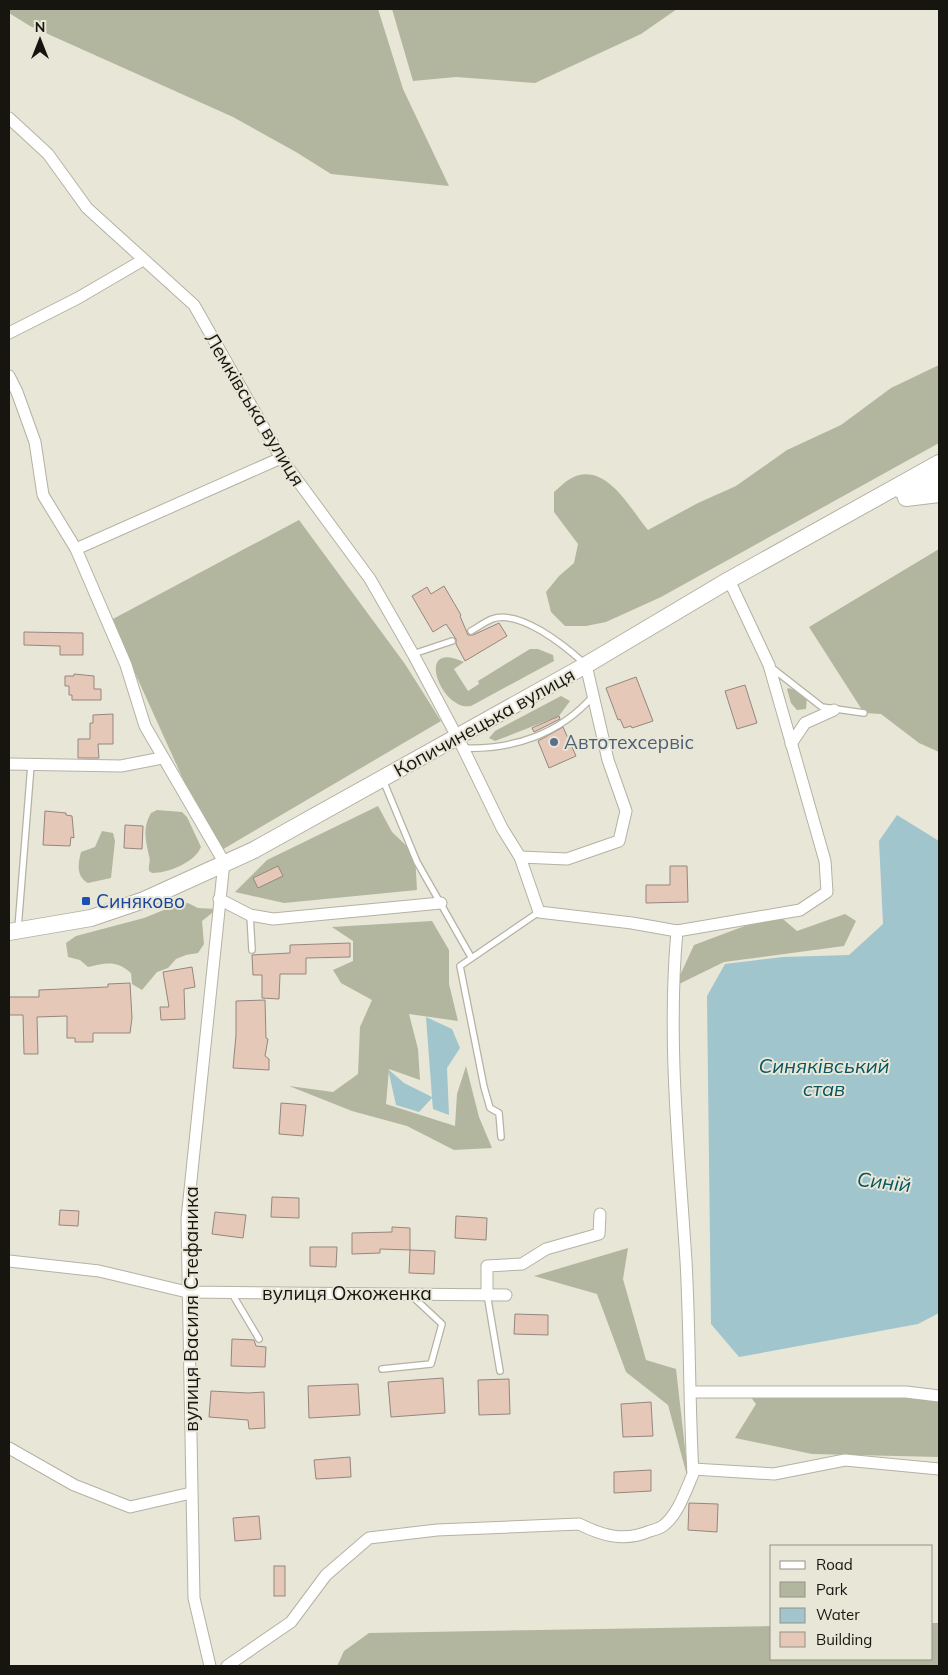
<svg xmlns="http://www.w3.org/2000/svg" width="948" height="1675" font-family="Mulish,sans-serif">
	<rect width="100%" height="100%" fill="#e8e6d7"/>
	<!-- green -->
	<g fill="#b3b69e">
		<polygon points="9,9 378,9 403,89 449,186 331,174 296,152 233,117 30,26 9,13"/>
		<polygon points="392,9 677,9 641,34 535,83 456,77 413,81"/>
		<path d="M939,365V443L661,597L606,622L586,626H565L551,612L546,592L559,576L574,563L578,544L554,512V492C559,488 564,482 570,479C605,459 630,509 648,530L698,503L736,486L787,450L841,425L891,388Z"/>
		<polygon points="299,520 405,664 441,721 220,851 188,790 111,620"/>
		<polygon points="939,549 939,752 919,743 881,714 864,713 809,627"/>
		<path d="M530,649H538L553,655L554,661L471,706C441,712 413,638 464,662L454,669L468,691L479,684L478,681Z"/>
		<polygon points="789,688 803,693 807,697 806,709 797,710 791,703 787,689"/>
		<polygon points="561,696 570,701 559,716 495,741 489,738 495,731"/>
		<polygon points="378,806 392,832 415,854 417,890 284,903 235,892 267,860"/>
		<path d="M157,810L182,812L187,817L201,847C195,862 169,873 152,873L149,871C148,866 151,861 149,856C146,840 142,829 151,813Z"/>
		<path d="M102,831L113,833L115,841L111,878L88,883C76,876 78,864 81,852L95,847Z"/>
		<path d="M188,903L198,908L217,909L202,921L204,944L198,953L186,955L176,959L168,968L157,972L142,990L132,984L131,973C116,960 106,963 88,967L80,960L68,957L66,943L76,936L144,918L176,905Z"/>
		<polygon points="777,914 797,931 845,914 856,921 844,946 724,962 675,986 694,945"/>
		<polygon points="432,921 449,950 449,984 458,1021 409,1014 418,1049 420,1080 389,1069 386,1104 455,1126 457,1094 466,1066 479,1117 492,1148 454,1150 407,1126 352,1111 289,1086 333,1092 358,1074 360,1027 372,1000 341,983 333,970 353,961 353,941 332,927"/>
		<polygon points="628,1248 623,1279 646,1360 676,1369 689,1483 668,1405 626,1372 597,1294 534,1276"/>
		<polygon points="747,1392 939,1396 939,1457 812,1454 735,1438 756,1404"/>
		<polygon points="932,1623 939,1623 939,1666 337,1666 344,1651 369,1633 772,1626 772,1659 932,1659"/>
	</g>
	<!-- water -->
	<g fill="#a1c5cd">
		<polygon points="897,815 939,841 939,1313 918,1324 739,1357 711,1324 707,996 725,964 783,957 849,955 883,924 879,841"/>
		<polygon points="426,1017 452,1029 460,1048 447,1068 449,1115 433,1109 432,1098 419,1112 396,1105 388,1069 404,1083 432,1097"/>
	</g>
	<!-- building -->
	<g fill="#e5c8b7" stroke="#95877f">
		<polygon points="444,586 461,615 460,616 468,635 473,635 499,623 507,636 465,661 456,644 456,639 446,624 433,632 412,596 427,587 431,594"/>
		<polygon points="24,632 83,633 83,655 60,655 60,646 24,645"/>
		<polygon points="74,674 94,676 94,689 101,689 101,700 72,700 72,695 69,695 69,686 65,686 65,676 74,676"/>
		<polygon points="636,677 653,721 632,728 631,726 624,728 620,719 618,720 606,688"/>
		<polygon points="745,685 757,723 737,729 725,691"/>
		<polygon points="113,714 113,744 98,744 99,758 78,758 78,739 90,739 90,723 93,723 93,715"/>
		<polygon points="559,716 560,719 534,732 532,728"/>
		<polygon points="563,727 576,756 549,768 538,741"/>
		<polygon points="45,811 66,813 66,815 72,816 74,838 71,837 70,846 43,845"/>
		<polygon points="125,825 143,826 142,849 124,848"/>
		<polygon points="278,866 283,876 258,888 253,878"/>
		<polygon points="670,866 687,866 688,902 646,903 646,885 670,885"/>
		<polygon points="350,943 350,957 306,958 306,974 280,974 279,999 262,998 262,975 253,975 252,955 290,953 290,945"/>
		<polygon points="192,967 195,987 184,989 185,1019 161,1020 160,1007 169,1007 163,972"/>
		<polygon points="130,983 132,1018 130,1033 93,1033 93,1042 75,1042 75,1038 67,1038 67,1016 37,1017 38,1054 24,1054 23,1015 9,1015 9,997 39,997 39,990 108,987 108,984"/>
		<polygon points="265,1000 266,1038 268,1039 265,1056 269,1059 269,1070 233,1068 236,1035 236,1001"/>
		<polygon points="281,1103 306,1105 303,1136 279,1134"/>
		<polygon points="272,1197 299,1198 299,1218 271,1217"/>
		<polygon points="60,1210 79,1211 78,1226 59,1225"/>
		<polygon points="215,1212 246,1215 243,1238 212,1234"/>
		<polygon points="456,1216 487,1218 486,1240 455,1238"/>
		<polygon points="392,1227 410,1228 410,1250 380,1249 380,1253 352,1254 352,1233 392,1232"/>
		<polygon points="310,1247 337,1247 336,1267 310,1266"/>
		<polygon points="410,1250 435,1251 434,1274 409,1273"/>
		<polygon points="515,1314 548,1315 548,1335 514,1334"/>
		<polygon points="232,1339 254,1340 256,1346 266,1347 265,1367 231,1366"/>
		<polygon points="443,1378 445,1413 391,1417 388,1382"/>
		<polygon points="509,1379 510,1414 479,1415 478,1380"/>
		<polygon points="358,1384 360,1415 309,1418 308,1386"/>
		<polygon points="211,1391 248,1393 264,1392 265,1428 249,1429 248,1420 209,1417"/>
		<polygon points="651,1402 653,1436 623,1437 621,1404"/>
		<polygon points="350,1457 351,1477 316,1479 314,1460"/>
		<polygon points="651,1470 651,1491 614,1493 614,1472"/>
		<polygon points="689,1503 718,1504 717,1532 688,1530"/>
		<polygon points="259,1516 261,1539 235,1541 233,1518"/>
		<rect x="274" y="1566" width="11" height="30"/>
	</g>
	<g fill="none" stroke-linecap="round" stroke-linejoin="round">
		<!-- service casing -->
		<g stroke="#b4b2a3" stroke-width="8">
			<g id="service">
				<path d="M471,631C478,627 485,622 492,619C520,609 565,646 584,663"/>
				<polyline points="413,654 452,641"/>
				<polyline points="772,668 822,707 864,713"/>
				<path d="M463,748C513,750 560,734 593,696"/>
				<polyline points="383,780 417,862 471,957"/>
				<polyline points="250,915 252,950"/>
				<polyline points="18,928 31,765"/>
				<polyline points="501,1137 499,1113 490,1108 484,1087 460,966 539,912"/>
				<polyline points="231,1292 259,1339"/>
				<polyline points="487,1294 500,1371"/>
				<polyline points="382,1369 431,1364 442,1324 412,1296"/>
			</g>
		</g>
		<!-- minor casing -->
		<g stroke="#b4b2a3" stroke-width="13">
			<g id="minor">
				<polyline points="9,118 48,154 87,208 194,305 281,458 370,579 413,654 463,748 502,828 520,857 539,912 632,923 677,931"/>
				<polyline points="9,333 78,298 143,260"/>
				<polyline points="9,376 17,392 35,442 43,495 76,549"/>
				<polyline points="791,744 805,723 834,710"/>
				<polyline points="9,764 121,766 162,758"/>
				<polyline points="520,857 567,859 619,841 626,811 608,760 586,665"/>
				<polyline points="219,899 250,915 273,919 441,903"/>
				<polyline points="9,1261 99,1271 187,1292 506,1295"/>
				<polyline points="487,1294 487,1266 522,1264 546,1249 599,1234 600,1214"/>
				<polyline points="691,1392 906,1392 939,1396"/>
				<polyline points="9,1448 74,1485 130,1507 191,1493"/>
				<polyline points="693,1469 774,1474 845,1460 939,1469"/>
				<polyline points="210,1666 194,1598 187,1219 224,862 145,726 126,665 76,549 281,458"/>
				<path d="M227,1666L291,1622L326,1575L369,1538L437,1530L579,1524C603,1536 624,1542 650,1531C654,1530 661,1528 664,1525C678,1514 686,1490 693,1474C689,1403 690,1332 686,1261C679,1152 667,1040 677,931L800,910L827,892L825,861L769,665L729,580"/>
			</g>
		</g>
		<!-- secondary casing -->
		<g stroke="#b4b2a3" stroke-width="18">
			<g id="secondary">
				<polyline points="902,491 939,479"/>
				<polyline points="906,498 939,494"/>
				<polyline points="9,932 91,918 144,900 254,850 586,665 729,580 939,463"/>
			</g>
		</g>
		<!-- service -->
		<use href="#service" stroke="#fff" stroke-width="5.5"/>
		<!-- minor -->
		<use href="#minor" stroke="#fff" stroke-width="11"/>
		<!-- secondary -->
		<use href="#secondary" stroke="#fff" stroke-width="16"/>
	</g>
	<!-- markers -->
	<circle fill="#5c6f8a" stroke="#e8e6d7" stroke-width="2" cx="554" cy="742" r="5"/>
	<rect fill="#1a4fb4" stroke="#e8e6d7" stroke-width="2" x="81" y="896" width="10" height="10" rx="2.5"/>
	<g text-anchor="middle" stroke-width="4" stroke-linejoin="round" paint-order="stroke">
		<!-- street labels -->
		<g font-size="19" fill="#161510" stroke="#e8e6d7">
			<text transform="translate(255 409) rotate(59)" y="7">Лемківська вулиця</text>
			<text transform="translate(484 722) rotate(-29)" y="7">Копичинецька вулиця</text>
			<text x="347" y="1300">вулиця Ожоженка</text>
			<text transform="translate(191 1309) rotate(-90)" y="7">вулиця Василя Стефаника</text>
		</g>
		<!-- service labels -->
		<g font-size="19" fill="#4e5e75" stroke="#e8e6d7" text-anchor="start">
			<text x="564" y="749">Автотехсервіс</text>
		</g>
		<!-- transit labels -->
		<g font-size="19" fill="#164399" stroke="#e8e6d7" text-anchor="start">
			<text x="96" y="908">Синяково</text>
		</g>
		<!-- water labels -->
		<g font-size="20" font-style="italic" fill="#065562" stroke="#e8e6d7">
			<text x="824" y="1073">Синяківський<tspan x="824" dy="23">став</tspan></text>
			<text transform="translate(884 1182) rotate(7)" y="7">Синій</text>
		</g>
	</g>
	<!-- border -->
	<rect width="948" height="1675" fill="none" stroke="#161510" stroke-width="20"/>
	<!-- legend -->
	<rect x="770" y="1545" width="162" height="115" fill="#e8e6d7" stroke="#949287"/>
	<rect x="780" y="1561" width="25" height="8" fill="#ffffff" stroke="#949287"/>
	<text x="816" y="1570" font-size="15" fill="#161510">Road</text>
	<rect x="780" y="1582" width="25" height="15" fill="#b3b69e" stroke="#949287"/>
	<text x="816" y="1595" font-size="15" fill="#161510">Park</text>
	<rect x="780" y="1608" width="25" height="15" fill="#a1c5cd" stroke="#949287"/>
	<text x="816" y="1620" font-size="15" fill="#161510">Water</text>
	<rect x="780" y="1632" width="25" height="15" fill="#e5c8b7" stroke="#949287"/>
	<text x="816" y="1645" font-size="15" fill="#161510">Building</text>
	<!-- north arrow -->
	<g transform="translate(40 40)" stroke="#e8e6d7" stroke-width="4" paint-order="stroke">
	<path d="M0-4L9 19L0 12L-9 19Z" fill="#161510"/>
	<text y="-8" font-size="14" font-weight="bold" text-anchor="middle" fill="#161510">N</text>
	</g>
</svg>
